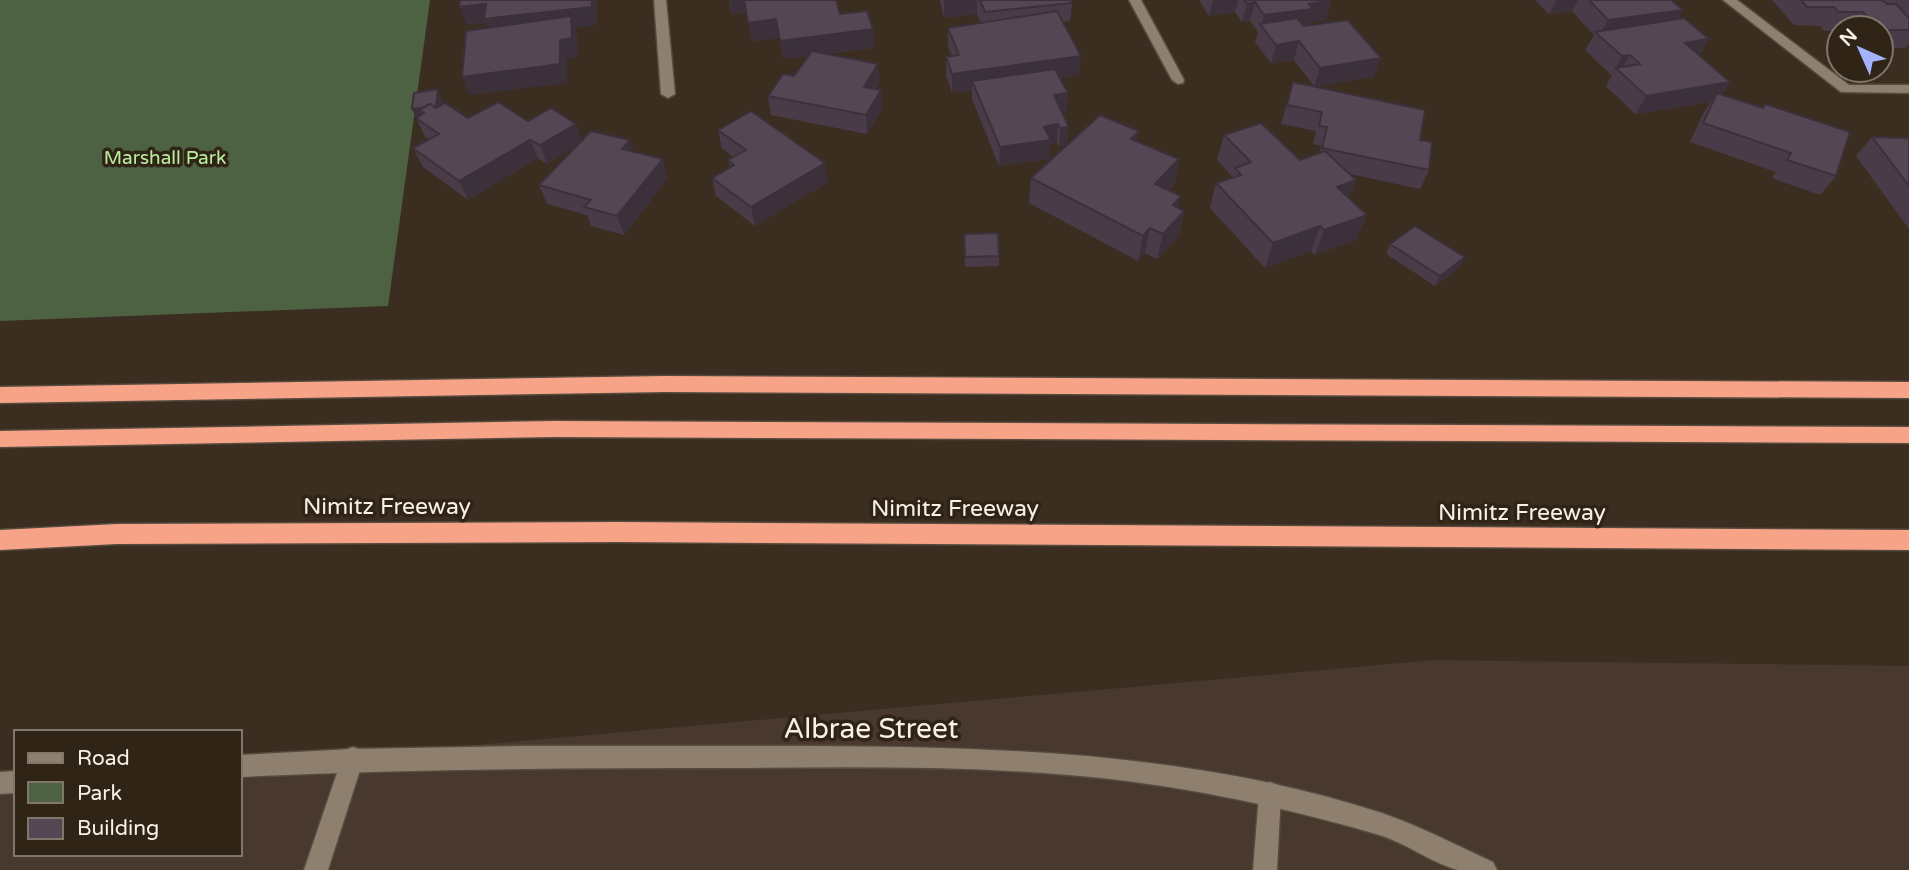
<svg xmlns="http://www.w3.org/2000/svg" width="1909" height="870" font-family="'Varela Round',sans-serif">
	<rect width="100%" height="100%" fill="#3b2e20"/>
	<!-- industrial -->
	<polygon fill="#49382d" points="1435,660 1909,666 1909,870 0,870 0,787 16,786 16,854 240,854 240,766"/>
	<!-- green -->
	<polygon fill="#4d6243" points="0,0 430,0 388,306 0,321"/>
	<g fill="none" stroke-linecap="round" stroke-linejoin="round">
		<!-- service casing -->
		<g stroke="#564b3e" stroke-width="3">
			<g id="service">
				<polygon points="353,747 361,750 364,758 328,870 304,870 342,758 345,750"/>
				<polygon points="1270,782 1278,785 1281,793 1277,870 1253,870 1259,793 1262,785"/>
			</g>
		</g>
		<!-- minor casing -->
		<g stroke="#564b3e" stroke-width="3">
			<g id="minor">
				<polygon points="654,0 666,0 675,94 668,98 661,94"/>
				<polygon points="1129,0 1141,0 1184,80 1183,83 1178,84 1172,80"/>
				<polygon points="1723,0 1737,0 1849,85 1909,85 1909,93 1841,92"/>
			</g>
		</g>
		<!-- tertiary casing -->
		<g stroke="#564b3e" stroke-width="3">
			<g id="tertiary">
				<path d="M521,746C618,746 715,746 812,746C1003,747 1199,753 1382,813C1420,826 1456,845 1493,862L1497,870C1485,870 1470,870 1458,870C1431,863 1405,842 1376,834C1294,810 1212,792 1127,781C996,765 863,767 731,768C567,768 404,769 240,777V755L352,749Z"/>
				<polygon points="16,771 16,793 0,794 0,772"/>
			</g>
		</g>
		<!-- motorway casing -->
		<g stroke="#564b3e" stroke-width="3">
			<g id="motorway">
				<polygon points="665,376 1909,382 1909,398 665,392 0,403 0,387"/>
				<polygon points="554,421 1909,427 1909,443 554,437 0,447 0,431"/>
				<polygon points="620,522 1909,530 1909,550 620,542 117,544 0,550 0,530 117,524"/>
			</g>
		</g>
		<!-- service -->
		<use href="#service" fill="#8e7f6f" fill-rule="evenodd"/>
		<!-- minor -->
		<use href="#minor" fill="#8e7f6f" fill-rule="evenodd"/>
		<!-- tertiary -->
		<use href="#tertiary" fill="#8e7f6f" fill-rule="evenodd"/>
		<!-- motorway -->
		<use href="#motorway" fill="#f6a388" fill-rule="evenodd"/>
	</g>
	<!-- wall -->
	<g fill="#493c48">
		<polygon points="729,0 836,0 840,14 873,29 874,48 826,54 880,82 876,89 882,109 867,134 771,115 768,96 794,76 808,56 783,59 779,38 752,41 747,12 732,14"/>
		<polygon points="940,0 1071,0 1072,3 1070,21 1063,22 1079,75 1060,78 1068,93 1066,112 1062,112 1067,145 1137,141 1179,159 1174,185 1169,190 1178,208 1184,211 1179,236 1157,259 1145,253 1138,261 1029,203 1031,178 1067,145 1059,147 1057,143 1050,144 1049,159 999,166 972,99 972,90 952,93 946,76 946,57 952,56 948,47 948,28 981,23 977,14 944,18"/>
		<polygon points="1199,0 1331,0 1331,1 1326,20 1309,22 1308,26 1374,77 1316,86 1420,140 1429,170 1420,189 1350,174 1349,198 1367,215 1356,240 1315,255 1311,251 1265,268 1210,208 1216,183 1232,178 1232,176 1217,160 1224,135 1300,160 1319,153 1321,146 1313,144 1316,131 1281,124 1293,82 1314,86 1294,60 1271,63 1255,42 1258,32 1250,21 1242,22 1235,12 1209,16"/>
		<polygon points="1535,0 1671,0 1683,10 1678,19 1709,39 1699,55 1730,82 1722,95 1762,108 1765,104 1836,176 1820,195 1772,178 1776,172 1690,142 1704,112 1711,102 1635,114 1606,86 1612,75 1611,75 1585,50 1594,35 1572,11 1549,14"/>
		<polygon points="1772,0 1909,0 1909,44 1905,48 1881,48 1881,28 1839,28 1839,31 1824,31 1820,26 1794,25"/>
		<polygon points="442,100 442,105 468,118 528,121 582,141 633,151 668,178 624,235 591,226 587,215 547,204 539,185 577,146 547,164 538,158 468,200 423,167 413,148 429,139 425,137 412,109"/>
		<polygon points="718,130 828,182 755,226 716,196 712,178 730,168 728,160 733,157 722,148"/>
		<polygon points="1872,137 1909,138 1909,229 1856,156"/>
		<polygon points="964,234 999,256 999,266 965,267"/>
		<polygon points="1390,244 1460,267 1435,286 1386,254"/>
	</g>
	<!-- shaded-wall -->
	<g fill="#3c313b">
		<polygon points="592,0 596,0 597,4 597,25 575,28 577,35 578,57 567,58 567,83 470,95 462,77 491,37 486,23 467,25 459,7 486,4"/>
		<polygon points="730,0 822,0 822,1 732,14"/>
		<polygon points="944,0 977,0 977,14 944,18"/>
		<polygon points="1213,0 1238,0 1235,12 1209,16"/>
		<polygon points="1556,0 1578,0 1572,11 1549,14"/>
		<polygon points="1331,1 1326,20 1309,22 1308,27 1261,26 1264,15 1309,4"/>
		<polygon points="1255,2 1250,21 1242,22 1247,4"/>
		<polygon points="1683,10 1672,29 1599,35 1608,20"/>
		<polygon points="776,19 779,38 752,41 748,23"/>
		<polygon points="873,29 874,48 783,59 780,41"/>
		<polygon points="1709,39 1697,58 1685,43"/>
		<polygon points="1299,41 1294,60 1271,63 1276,45"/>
		<polygon points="1630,55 1620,71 1616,68 1611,75 1622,56"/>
		<polygon points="1081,56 1079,75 976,90 972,81 972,90 952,93 952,74"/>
		<polygon points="1381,58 1374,77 1314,87 1320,68"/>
		<polygon points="878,64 880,82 866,106 864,87"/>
		<polygon points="1730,82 1717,101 1717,93 1711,102 1635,114 1646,96"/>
		<polygon points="438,89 442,100 440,116 419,110 423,119 417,119 412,109"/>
		<polygon points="881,90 882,109 867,134 866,115"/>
		<polygon points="1068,93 1066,112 1052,114 1054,95"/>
		<polygon points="576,124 583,143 547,164 540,145"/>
		<polygon points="1058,124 1057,143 1050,144 1049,159 999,166 1000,147 1044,127"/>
		<polygon points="1069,127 1067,145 1059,147 1060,128"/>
		<polygon points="1139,131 1134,157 1131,139"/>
		<polygon points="530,140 538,158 468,200 459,181"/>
		<polygon points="630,140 635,159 622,149"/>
		<polygon points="663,159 668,178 624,235 617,216"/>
		<polygon points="1179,159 1174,185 1150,210 1155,184"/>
		<polygon points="825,163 828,182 755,226 751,207"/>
		<polygon points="1356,180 1346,206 1337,187"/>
		<polygon points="1181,196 1175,221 1184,211 1179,236 1157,259 1163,234 1173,205"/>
		<polygon points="1367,215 1356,240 1315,255 1324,230"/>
		<polygon points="1320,226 1311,251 1265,268 1273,243"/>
		<polygon points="1150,228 1145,253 1138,261 1143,236"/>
		<polygon points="1465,257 1460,267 1435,286 1440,276"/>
	</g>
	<!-- building -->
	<g fill="#554654" stroke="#3c313b" stroke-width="2">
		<polygon points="460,0 592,0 592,7 484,19 486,4 459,7"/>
		<polygon points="744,0 836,0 840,14 867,11 873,29 780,41 776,19 748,23"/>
		<polygon points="980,0 1071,0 1072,3 985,12"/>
		<polygon points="1244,0 1331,0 1331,1 1309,4 1313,9 1264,15 1255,2 1247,4"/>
		<polygon points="1589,0 1671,0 1683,10 1608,20"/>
		<polygon points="1801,0 1882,0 1887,4 1896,4 1909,18 1909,30 1881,30 1881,28 1878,28 1863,12 1838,12 1834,7 1807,7"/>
		<polygon points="1057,11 1081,56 952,74 946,57 959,55 948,28"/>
		<polygon points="571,16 572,38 560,40 560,64 462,77 466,31"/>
		<polygon points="1297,18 1304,26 1348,20 1381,58 1320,68 1299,41 1276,45 1260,24"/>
		<polygon points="1684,18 1709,39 1685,43 1730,82 1646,96 1616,68 1640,64 1630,55 1622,56 1595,32"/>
		<polygon points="812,51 878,64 864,87 881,90 866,115 768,96 783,74 794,76"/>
		<polygon points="1055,69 1068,93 1054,95 1069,127 1060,128 1058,124 1044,127 1051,140 1000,147 972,81"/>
		<polygon points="1293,82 1425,110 1420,140 1432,142 1429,170 1322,148 1327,127 1319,126 1322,112 1287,105"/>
		<polygon points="438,89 436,106 434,107 430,104 422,108 412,109 414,93"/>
		<polygon points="1717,93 1763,108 1765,104 1850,132 1836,176 1787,160 1791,153 1703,123"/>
		<polygon points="498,102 528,121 551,108 576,124 540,145 530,140 459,181 413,148 439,134 416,118 424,113 419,110 430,104 436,108 445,103 468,118"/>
		<polygon points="751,111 825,163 751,207 712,178 734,165 728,160 746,150 718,130"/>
		<polygon points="1100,115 1139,131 1131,139 1179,159 1155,184 1181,196 1173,205 1184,211 1163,234 1150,228 1143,236 1031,178"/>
		<polygon points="1261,123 1300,160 1325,151 1356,180 1337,187 1367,215 1324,230 1320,226 1273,243 1216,183 1241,175 1235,168 1251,162 1224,135"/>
		<polygon points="591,131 630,140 622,149 663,159 617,216 584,207 591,200 539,185"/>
		<polygon points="1872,137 1909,138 1909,186"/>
		<polygon points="1415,226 1465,257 1440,276 1390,244"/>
		<polygon points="998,233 999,256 965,257 964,234"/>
	</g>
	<g text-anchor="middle" stroke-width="7" stroke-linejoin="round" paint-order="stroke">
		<!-- far-park labels -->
		<g font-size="19" fill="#baee9f" stroke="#302416">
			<text x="165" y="164">Marshall Park</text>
		</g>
		<!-- street labels -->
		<g font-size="23" fill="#f9f1e8" stroke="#302416">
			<text x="387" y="514">Nimitz Freeway</text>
			<text x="955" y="516">Nimitz Freeway</text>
			<text x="1522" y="520">Nimitz Freeway</text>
		</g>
		<!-- near-street labels -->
		<g font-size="28" fill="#f9f1e8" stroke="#302416">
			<text x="871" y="738">Albrae Street</text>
		</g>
	</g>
	<!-- legend -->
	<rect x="14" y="730" width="228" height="126" fill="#302416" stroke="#80766a" stroke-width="2"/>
	<rect x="28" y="753" width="35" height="10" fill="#8e7f6f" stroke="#80766a" stroke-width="2"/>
	<text x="77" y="765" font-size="21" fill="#f9f1e8">Road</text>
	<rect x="28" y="782" width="35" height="21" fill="#4d6243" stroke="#80766a" stroke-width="2"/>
	<text x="77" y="800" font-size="21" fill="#f9f1e8">Park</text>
	<rect x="28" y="818" width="35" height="21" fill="#554654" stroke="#80766a" stroke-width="2"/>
	<text x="77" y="835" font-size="21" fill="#f9f1e8">Building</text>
	<!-- north arrow -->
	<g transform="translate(1860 49) rotate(315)"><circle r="33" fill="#302416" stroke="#80766a" stroke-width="2"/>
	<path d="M0-5L12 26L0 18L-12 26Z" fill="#a2b2fd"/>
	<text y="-10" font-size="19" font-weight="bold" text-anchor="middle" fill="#f9f1e8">N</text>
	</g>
</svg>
